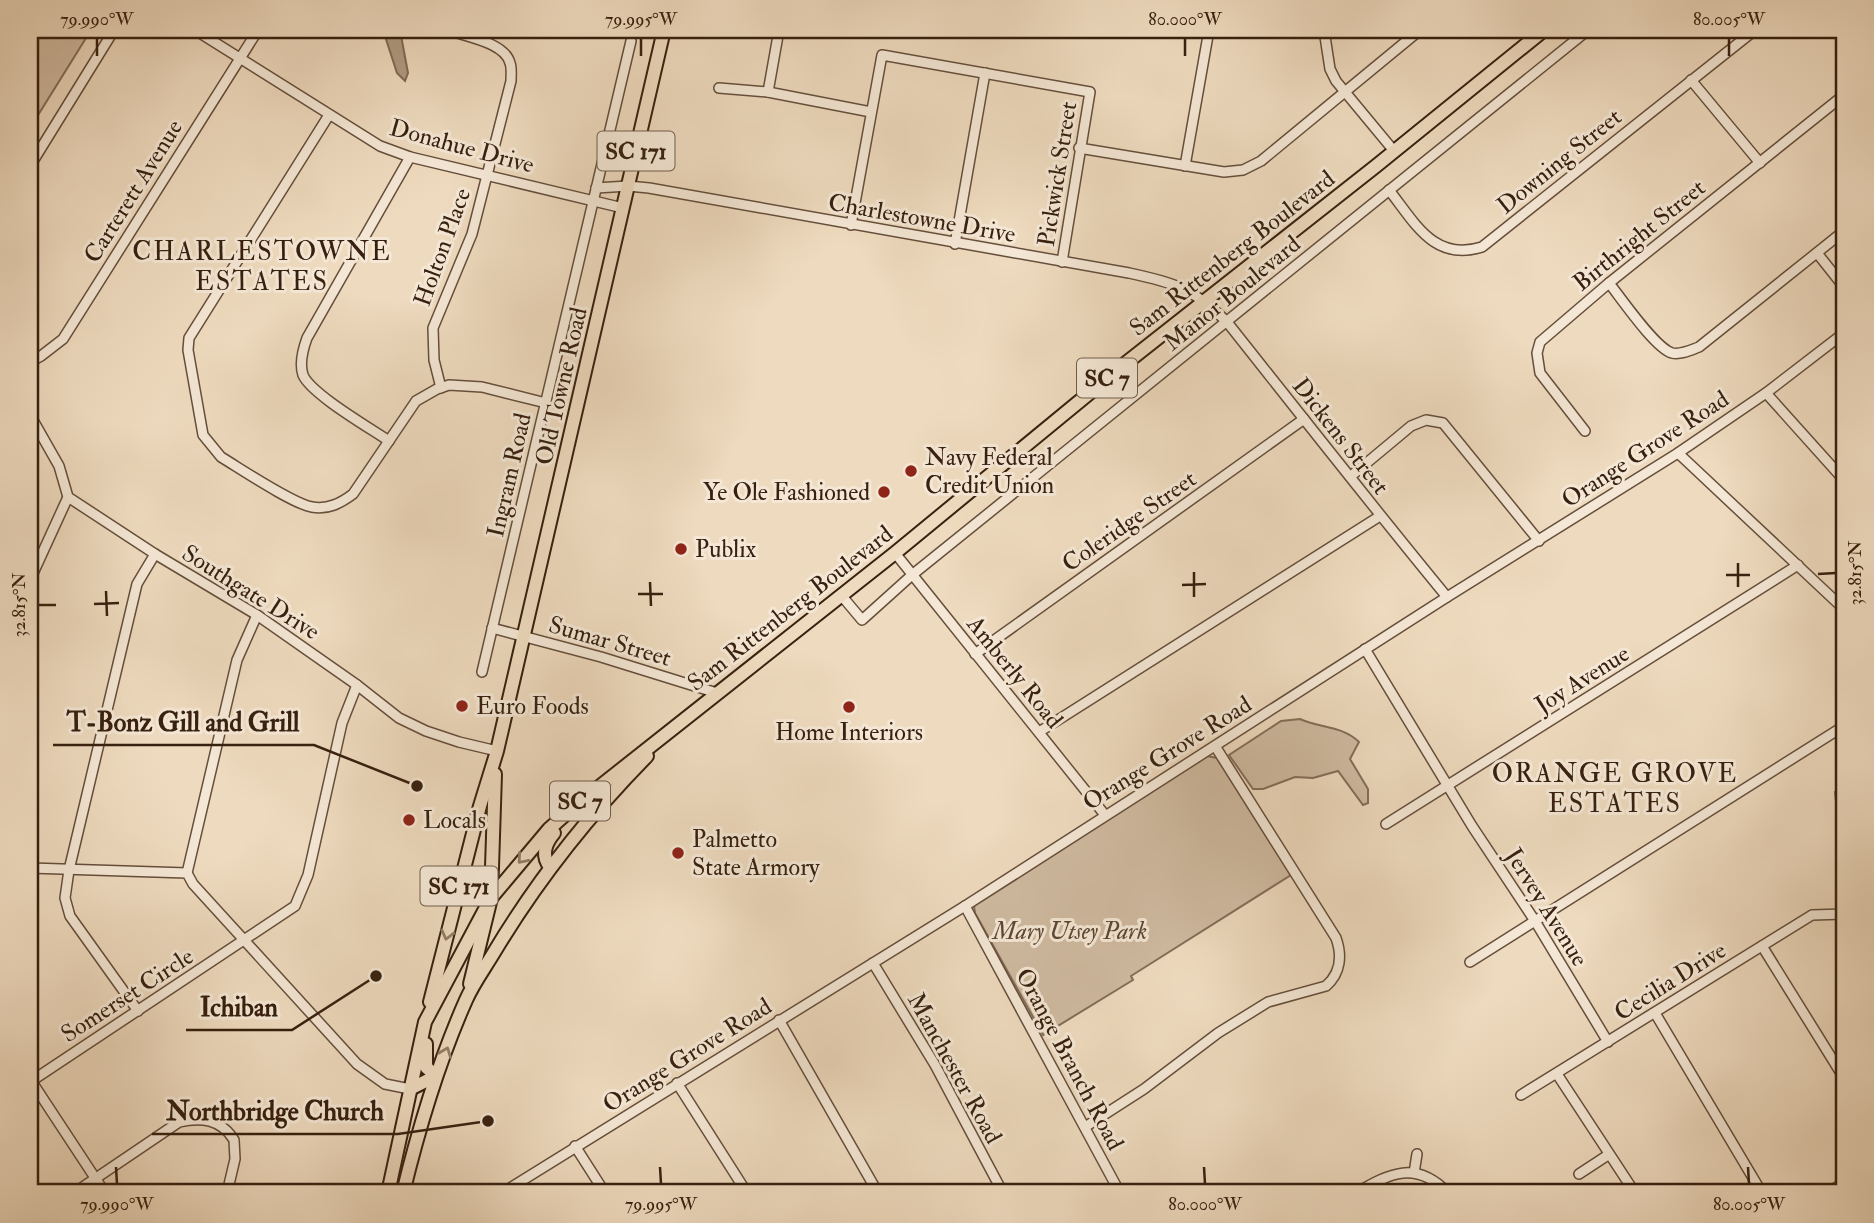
<svg xmlns="http://www.w3.org/2000/svg" width="1874" height="1223" font-family="'IM FELL Double Pica',serif">
	<rect width="100%" height="100%" fill="#eedabe"/>
	<filter id="stains"><feTurbulence type="fractalNoise" baseFrequency=".00286" numOctaves="4"/><feColorMatrix values="0 0 0 0 .2 0 0 0 0 .09 0 0 0 0 .02 0 0 0 .5 -.17"/></filter>
	<radialGradient id="worn" r=".72"><stop offset=".6" stop-color="#630" stop-opacity="0"/><stop offset="1" stop-color="#630" stop-opacity=".3"/></radialGradient>
	<!-- green -->
	<g fill="#cfbaa0" stroke="#836d58" stroke-width="2">
		<polygon points="30,30 91,30 30,128"/>
		<path d="M1300,719C1320,728 1343,726 1359,742L1350,759L1368,789V803L1363,805L1338,771L1313,778L1295,777L1263,789H1253L1229,755L1281,721Z"/>
		<polygon points="1207,756 1217,758 1291,875 1131,976 1133,980 1043,1035 975,913 974,906 979,901"/>
		<polygon points="1844,787 1844,848 1841,849 1835,792"/>
	</g>
	<!-- water -->
	<polygon fill="#b09b82" stroke="#806a54" stroke-width="2" points="383,30 400,30 408,73 405,81 397,73"/>
	<g fill="none" stroke-linecap="round" stroke-linejoin="round">
		<!-- minor casing -->
		<g stroke="#654e3b" stroke-width="12">
			<g id="minor">
				<polyline points="195,30 380,146 410,157 623,208"/>
				<polyline points="1324,30 1330,69 1336,81 1394,151"/>
				<polyline points="1691,80 1760,163"/>
				<polyline points="719,88 768,92 871,112"/>
				<polyline points="768,92 779,30"/>
				<path d="M329,115L189,338L188,350L203,435L221,457C241,469 293,504 312,507C328,510 341,503 353,494L416,401L437,389L449,385L482,387L546,403"/>
				<polyline points="1079,148 1224,172 1243,170 1261,161 1420,30"/>
				<polyline points="30,166 114,30"/>
				<polyline points="1185,166 1209,30"/>
				<path d="M596,188L628,186L649,188L1129,273C1176,283 1192,288 1227,322C1300,414 1372,506 1447,597"/>
				<path d="M1389,190C1415,223 1434,262 1482,247L1755,30"/>
				<polyline points="851,225 882,55 1090,92 1062,262"/>
				<polyline points="955,244 985,73"/>
				<polyline points="1817,253 1844,287"/>
				<path d="M1609,283C1621,298 1655,348 1672,353C1681,355 1691,350 1699,347L1844,231"/>
				<polyline points="30,362 41,356 63,339 258,30"/>
				<path d="M441,388L434,360L433,328L472,234L511,81C511,76 512,68 510,63C505,43 468,37 451,31"/>
				<polyline points="1766,393 1844,480"/>
				<polyline points="30,415 59,466 68,497 155,554 257,615 357,685 399,718 426,731 459,742 497,751"/>
				<polyline points="1585,431 1540,373 1537,353 1540,342 1609,283 1844,95"/>
				<path d="M389,441C370,428 311,394 303,375C299,363 303,349 307,338L410,157"/>
				<polyline points="1678,453 1844,609"/>
				<polyline points="1351,476 1411,426 1426,420 1443,423 1539,541"/>
				<polyline points="895,553 1105,815"/>
				<polyline points="30,580 68,497"/>
				<polyline points="841,595 862,620 912,575 1588,30"/>
				<polyline points="492,628 601,657 717,693"/>
				<polyline points="1365,649 1472,826 1535,921 1608,1042"/>
				<polyline points="975,654 1304,419"/>
				<polyline points="482,672 631,41"/>
				<polyline points="1039,732 1380,516"/>
				<polyline points="1386,824 1798,565"/>
				<polyline points="30,868 187,873 193,884 357,1064 385,1084 410,1089"/>
				<polyline points="187,873 237,660 257,615"/>
				<polyline points="965,906 1120,1193"/>
				<polyline points="1762,946 1844,1078"/>
				<polyline points="1470,962 1844,726"/>
				<polyline points="873,963 935,1065 1003,1193"/>
				<polyline points="138,1011 70,916 65,898 69,870 137,584 155,554"/>
				<polyline points="1655,1013 1762,1193"/>
				<polyline points="779,1020 878,1193"/>
				<polyline points="1557,1074 1635,1193"/>
				<polyline points="30,1079 105,1193"/>
				<polyline points="30,1082 295,906 308,875 342,723 357,685"/>
				<polyline points="677,1083 747,1193"/>
				<polyline points="1521,1095 1812,915 1844,914"/>
				<path d="M1085,1127L1144,1089L1218,1033L1268,1002L1326,986C1341,973 1342,955 1336,938L1215,746"/>
				<polyline points="575,1146 605,1193"/>
				<polyline points="1414,1173 1417,1154"/>
				<polyline points="1579,1174 1608,1155"/>
				<path d="M74,1193L179,1122C201,1117 221,1119 234,1140L235,1159L227,1193"/>
				<polyline points="502,1193 965,906 1447,597 1678,453 1766,393 1844,333"/>
				<polyline points="987,1193 999,1187"/>
				<path d="M1356,1193C1390,1173 1416,1160 1448,1193"/>
				<polyline points="1827,1193 1844,1183"/>
			</g>
		</g>
		<!-- major casing -->
		<g stroke="#37200f" stroke-width="16">
			<g id="major">
				<path d="M550,867C541,855 545,844 554,833"/>
				<polyline points="470,984 491,898 495,774"/>
				<polyline points="430,1002 480,806 497,751 664,30"/>
				<polyline points="410,1089 436,1076 426,1067 426,1044"/>
				<polyline points="388,1193 425,1022 491,898 549,829 575,806 895,553 1126,363 1376,166 1544,30"/>
				<path d="M403,1193C419,1127 438,1063 466,1000C473,984 484,969 493,954C536,882 588,816 647,756"/>
			</g>
		</g>
		<!-- minor -->
		<use href="#minor" stroke="#f4e7d5" stroke-width="9"/>
		<!-- major -->
		<use href="#major" stroke="#eedabe" stroke-width="12"/>
	</g>
	<!-- one-way arrows -->
	<defs><path id="oneway-chevron" d="M-2-3.5L2.5 0L-2 3.5" fill="none" stroke-width="1.6" stroke-linecap="round" stroke-linejoin="round" transform="scale(1.75)"/></defs>
	<g stroke="#927d66">
		<use href="#oneway-chevron" transform="translate(522 859) rotate(131)"/>
		<use href="#oneway-chevron" transform="translate(447 935) rotate(104)"/>
		<use href="#oneway-chevron" transform="translate(446 1052) rotate(-69)"/>
	</g>
	<!-- ticks -->
	<path fill="none" stroke="#37200f" stroke-width="2.5" d="M97,38V56M641,38V56M1185,38V56M1729,38V56M1738,563V587M1194,572V597M1818,574L1836,573M1726,575H1750M650,582L651,606M1182,585L1206,584M106,591L107,616M638,594H663M94,604L119,603M38,605H56M116,1167L117,1184M660,1167L661,1184M1204,1167L1205,1184M1748,1167L1749,1184"/>
	<!-- markers -->
	<g fill="#8f2418" stroke="#f4e7d5" stroke-width="2.5">
		<circle cx="911" cy="471" r="7"/>
		<circle cx="884" cy="492" r="7"/>
		<circle cx="681" cy="549" r="7"/>
		<circle cx="462" cy="706" r="7"/>
		<circle cx="849" cy="707" r="7"/>
		<circle cx="409" cy="820" r="7"/>
		<circle cx="678" cy="853" r="7"/>
	</g>
	<g text-anchor="middle" stroke-width="6" stroke-linejoin="round" paint-order="stroke">
		<!-- shield labels -->
		<g fill="#f4e7d5" stroke="#705c4a" stroke-width="2">
			<rect x="597.5" y="131.5" width="77" height="39" rx="5"/>
			<rect x="1077" y="358.5" width="60" height="39" rx="5"/>
			<rect x="550" y="781.5" width="60" height="39" rx="5"/>
			<rect x="420.5" y="866.5" width="77" height="39" rx="5"/>
		</g>
		<g font-size="23" font-weight="bold" fill="#37200f">
			<text x="636" y="159">SC 171</text>
			<text x="1107" y="386">SC 7</text>
			<text x="580" y="809">SC 7</text>
			<text x="459" y="894">SC 171</text>
		</g>
		<!-- street labels -->
		<g font-size="24" fill="#37200f" stroke="#f4e7d5">
			<text transform="translate(462 146) rotate(15)" y="8">Donahue Drive</text>
			<text transform="translate(1559 161) rotate(-39)" y="8">Downing Street</text>
			<text transform="translate(1057 174) rotate(-81)" y="8">Pickwick Street</text>
			<text transform="translate(133 191) rotate(-58)" y="8">Carterett Avenue</text>
			<text transform="translate(922 218) rotate(10)" y="8">Charlestowne Drive</text>
			<text transform="translate(1639 235) rotate(-39)" y="8">Birthright Street</text>
			<text transform="translate(442 247) rotate(-70)" y="8">Holton Place</text>
			<text transform="translate(1232 253) rotate(-38)" y="8">Sam Rittenberg Boulevard</text>
			<text transform="translate(1232 293) rotate(-39)" y="8">Manor Boulevard</text>
			<text transform="translate(561 386) rotate(-77)" y="8">Old Towne Road</text>
			<text transform="translate(1341 436) rotate(52)" y="8">Dickens Street</text>
			<text transform="translate(1645 449) rotate(-33)" y="8">Orange Grove Road</text>
			<text transform="translate(509 475) rotate(-77)" y="8">Ingram Road</text>
			<text transform="translate(1129 521) rotate(-35)" y="8">Coleridge Street</text>
			<text transform="translate(251 592) rotate(32)" y="8">Southgate Drive</text>
			<text transform="translate(790 608) rotate(-38)" y="8">Sam Rittenberg Boulevard</text>
			<text transform="translate(610 641) rotate(16)" y="8">Sumar Street</text>
			<text transform="translate(1015 672) rotate(51)" y="8">Amberly Road</text>
			<text transform="translate(1582 679) rotate(-32)" y="8">Joy Avenue</text>
			<text transform="translate(1167 753) rotate(-32)" y="8">Orange Grove Road</text>
			<text transform="translate(1547 907) rotate(58)" y="8">Jervey Avenue</text>
			<text transform="translate(1670 981) rotate(-32)" y="8">Cecilia Drive</text>
			<text transform="translate(127 995) rotate(-33)" y="8">Somerset Circle</text>
			<text transform="translate(687 1055) rotate(-32)" y="8">Orange Grove Road</text>
			<text transform="translate(1070 1059) rotate(62)" y="8">Orange Branch Road</text>
			<text transform="translate(955 1068) rotate(61)" y="8">Manchester Road</text>
		</g>
		<!-- poi labels -->
		<g font-size="24" fill="#37200f" stroke="#f4e7d5" text-anchor="start">
			<text x="925" y="465">Navy Federal<tspan x="925" dy="28">Credit Union</tspan></text>
			<text x="870" y="500" text-anchor="end">Ye Ole Fashioned</text>
			<text x="695" y="557">Publix</text>
			<text x="476" y="714">Euro Foods</text>
			<text x="849" y="740" text-anchor="middle">Home Interiors</text>
			<text x="423" y="828">Locals</text>
			<text x="692" y="847">Palmetto<tspan x="692" dy="28">State Armory</tspan></text>
		</g>
		<!-- park labels -->
		<g font-size="24" font-style="italic" fill="#5d4633" stroke="#f4e7d5">
			<text x="1070" y="939">Mary Utsey Park</text>
		</g>
		<!-- neighbourhood labels -->
		<g font-size="26" letter-spacing="2" fill="#37200f" stroke="#f4e7d5">
			<text x="262" y="260">CHARLESTOWNE<tspan x="262" dy="30">ESTATES</tspan></text>
			<text x="1615" y="782">ORANGE GROVE<tspan x="1615" dy="30">ESTATES</tspan></text>
		</g>
	</g>
	<!-- callouts -->
	<path fill="none" stroke="#37200f" stroke-width="2.5" d="M417 786L314 745H53M376 976L292 1030H186M488 1121L398 1134H152"/>
	<g fill="#37200f" stroke="#f4e7d5" stroke-width="2.5">
		<circle cx="417" cy="786" r="7"/>
		<circle cx="376" cy="976" r="7"/>
		<circle cx="488" cy="1121" r="7"/>
	</g>
	<g font-size="26" text-anchor="middle" font-weight="bold" fill="#37200f" stroke="#f4e7d5" stroke-width="6" stroke-linejoin="round" paint-order="stroke">
		<text x="183" y="731">T-Bonz Gill and Grill</text>
		<text x="239" y="1016">Ichiban</text>
		<text x="275" y="1120">Northbridge Church</text>
	</g>
	<!-- margin -->
	<rect width="1874" height="1223" fill="none" stroke="#eedabe" stroke-width="77"/>
	<rect x="38" y="38" width="1798" height="1146" fill="none" stroke="#37200f" stroke-width="2.5"/>
	<g font-size="18" text-anchor="middle" fill="#37200f">
		<text x="97" y="25">79.990°W</text>
		<text x="641" y="25">79.995°W</text>
		<text x="1185" y="25">80.000°W</text>
		<text x="1729" y="25">80.005°W</text>
		<text transform="translate(1855 573) rotate(-90)" y="6">32.815°N</text>
		<text transform="translate(19 605) rotate(-90)" y="6">32.815°N</text>
		<text x="117" y="1210">79.990°W</text>
		<text x="661" y="1210">79.995°W</text>
		<text x="1205" y="1210">80.000°W</text>
		<text x="1749" y="1210">80.005°W</text>
	</g>
	<rect width="100%" height="100%" filter="url(#stains)"/>
	<rect width="100%" height="100%" fill="url(#worn)"/>
</svg>
